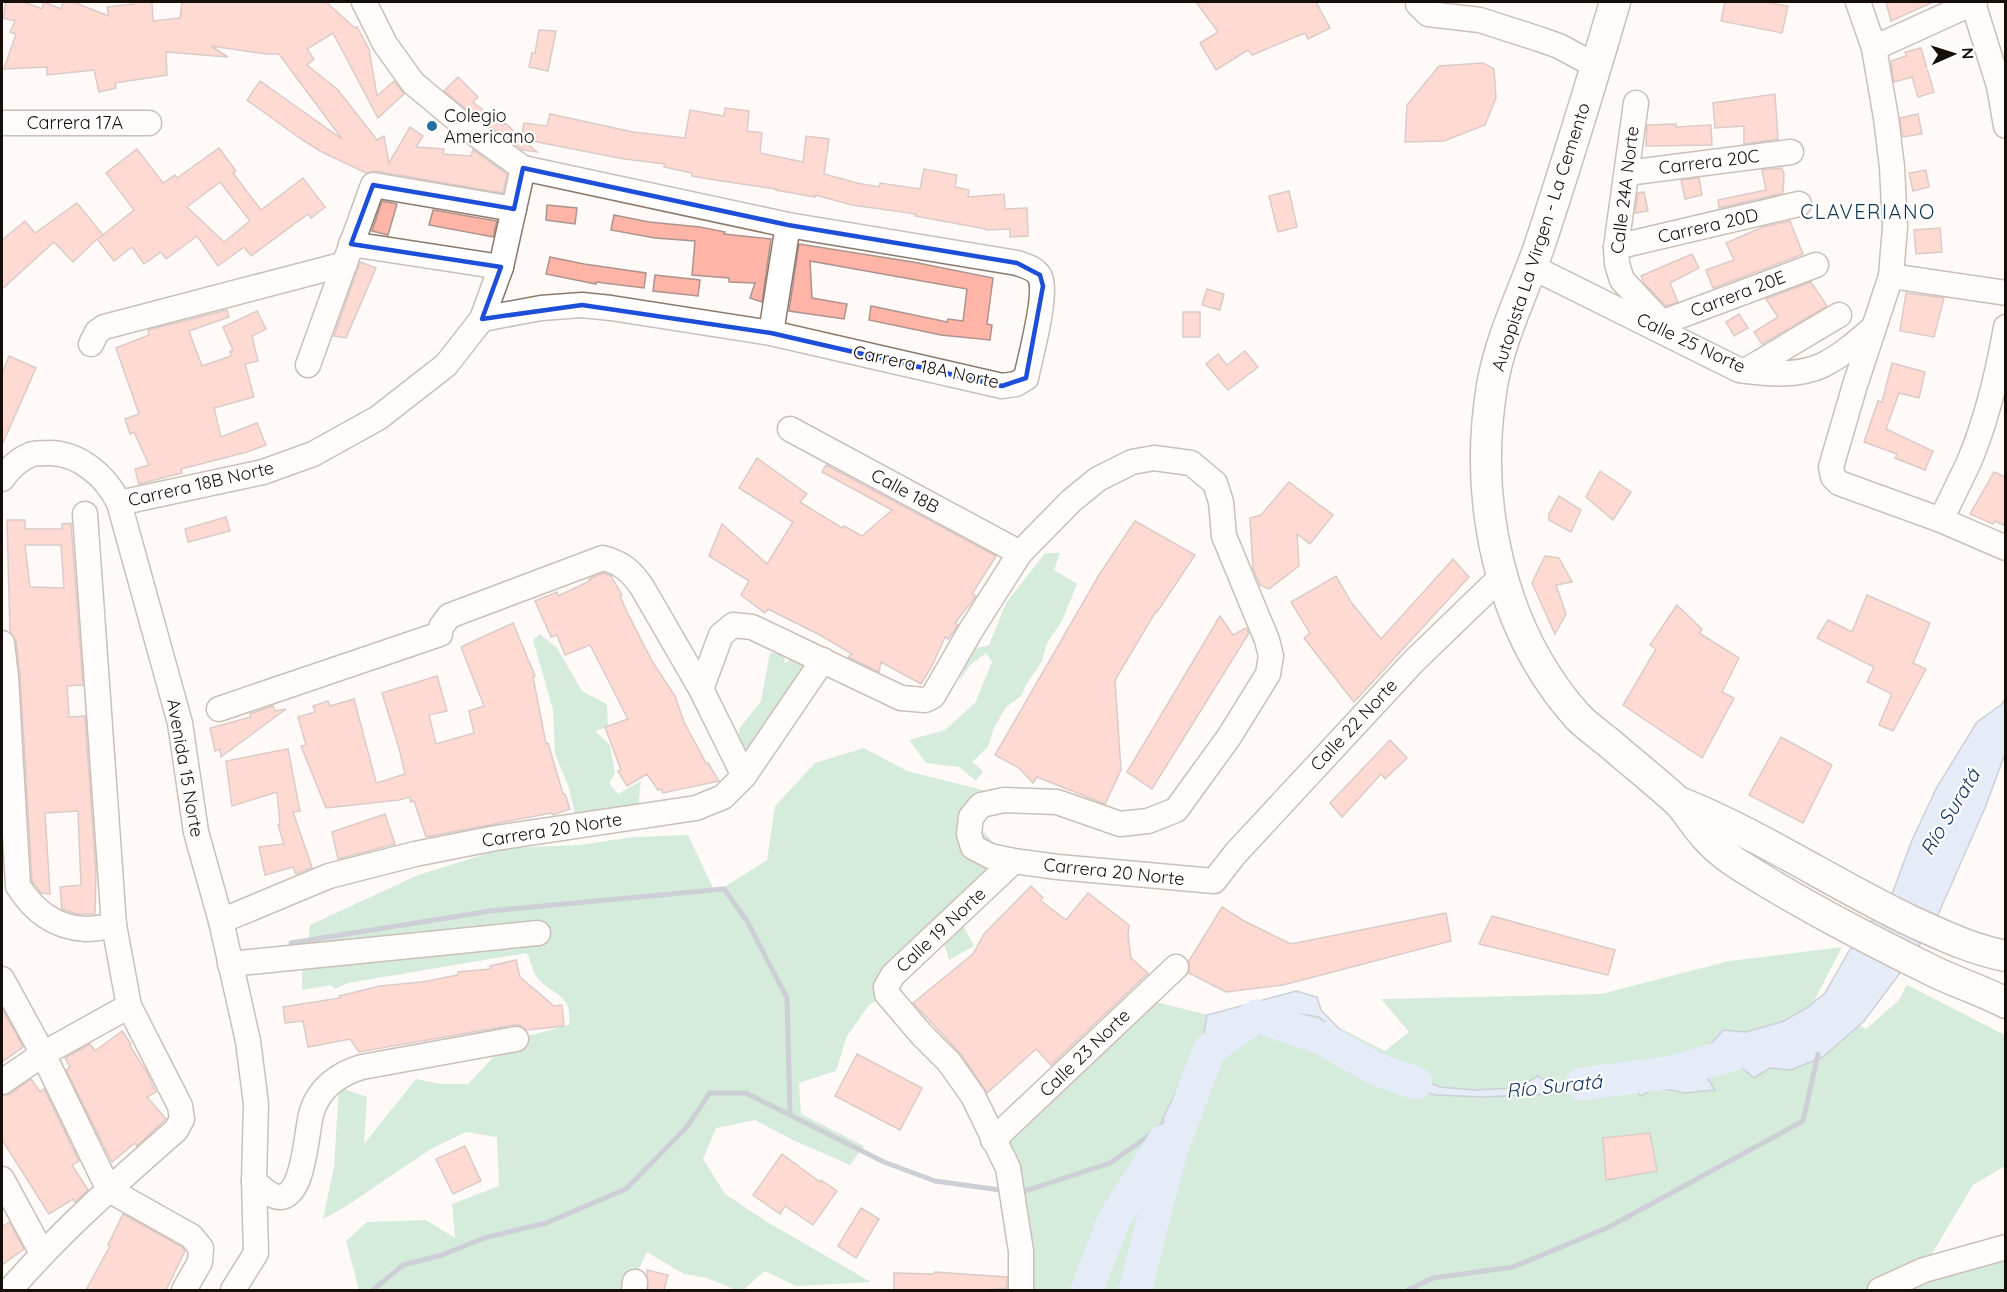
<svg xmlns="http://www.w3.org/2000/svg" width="2007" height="1292" font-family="Quicksand,sans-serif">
	<rect width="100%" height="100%" fill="#fffaf7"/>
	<!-- green -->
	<g fill="#a3d9b9">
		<polygon points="1045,553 1060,553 1054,570 1077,584 1062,621 1047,643 1042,661 1026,685 1021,696 1006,707 994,728 988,747 972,762 983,771 976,781 959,767 926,763 909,740 945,730 975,703 992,662 986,653 970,665 958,683 973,649 989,645 1006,603"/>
		<polygon points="540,634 557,648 582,691 607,704 608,727 595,731 610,745 615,773 609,783 618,794 641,781 638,808 576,818 569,788 555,754 553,710 533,640"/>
		<polygon points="770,653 784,654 785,664 795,654 808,659 808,679 756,752 739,752 739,729 761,701"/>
		<path d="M864,748L907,771L983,790L1008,802L970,818L996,845V892L958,916L974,946L949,960L942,936L897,988L869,1005L847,1036L836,1071L799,1083L801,1114L864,1146L850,1165L793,1140L755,1120L716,1128L703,1159L725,1194L769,1223L871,1282L796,1286L765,1271L743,1290H736L707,1278L684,1274L647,1252L629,1290H359L346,1241L367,1222L426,1220L455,1238L452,1204L499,1186L497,1137L466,1132L431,1149L345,1207L323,1219L334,1167L339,1087L367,1097L364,1144L416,1079L441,1084H468L498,1052L516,1039L569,1025C573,995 555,996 539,980C533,974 531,961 527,953L348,983L335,989L331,985L302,990V955L307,954L310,925L418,875L505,848L579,845L633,837L688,835L714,890L721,889L767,860L775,806L815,763Z"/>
		<polygon points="1842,947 1815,999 1866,1029 1899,1000 1907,985 2005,1035 2005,1166 1973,1185 1924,1267 2005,1247 2005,1290 1021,1290 1000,1141 1151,1001 1209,1015 1309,1012 1385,1051 1409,1032 1381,999 1601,994 1729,961"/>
	</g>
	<!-- water -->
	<polygon fill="#c5d9f5" stroke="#909cae" stroke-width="1.5" points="2005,699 2005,754 1985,808 1937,917 1912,957 1864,1021 1823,1057 1791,1070 1770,1068 1754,1078 1738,1064 1705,1075 1715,1090 1685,1093 1656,1087 1641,1096 1634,1090 1485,1097 1435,1095 1391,1079 1368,1063 1319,1017 1294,1013 1238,1017 1220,1031 1206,1053 1193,1080 1175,1106 1168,1130 1177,1141 1175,1163 1159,1180 1133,1284 1130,1290 1125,1290 1132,1276 1143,1216 1156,1165 1152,1148 1165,1114 1181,1081 1202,1045 1207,1015 1296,991 1317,997 1321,1010 1355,1045 1389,1067 1440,1087 1474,1090 1517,1088 1538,1076 1554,1087 1580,1080 1622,1075 1638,1085 1653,1076 1687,1072 1723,1030 1746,1032 1784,1021 1808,1007 1825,993 1849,951 1892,894 1912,840 1937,787 1977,722 2002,704"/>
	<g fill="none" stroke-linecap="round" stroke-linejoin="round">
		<!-- stream -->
		<g stroke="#909cae" stroke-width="5">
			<polyline points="291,943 490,911 724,889 747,921 787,998 790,1114"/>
			<polyline points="1019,1193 1110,1163 1157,1130 1189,1102"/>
			<polyline points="373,1290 403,1265 442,1255 484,1238 546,1223 626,1189 685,1129 710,1093 746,1093 884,1162 935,1181 1007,1191"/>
			<polyline points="1408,1290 1433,1278 1513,1267 1609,1227 1803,1121 1818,1054"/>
		</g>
		<!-- river -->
		<g stroke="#c5d9f5" stroke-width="33">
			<polyline points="1582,1084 1672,1072 1734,1054"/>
			<polyline points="1087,1290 1113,1221 1164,1141"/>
			<polyline points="1135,1290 1171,1151 1209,1050 1256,1016 1323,1039 1374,1068 1416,1083"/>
		</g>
	</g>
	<!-- building -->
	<g fill="#feb4a7" stroke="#ad938e" stroke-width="1.5" fill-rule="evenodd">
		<polygon points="6,2 24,2 42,9 44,2 61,9 63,2 73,2 109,16 107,7 133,4 133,2 152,2 153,21 180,18 182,2 326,2 355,28 357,27 369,49 377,96 394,81 404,94 378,118 333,33 307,49 314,59 307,65 338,90 377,140 384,136 389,163 410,127 423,136 416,147 444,149 443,154 471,156 473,150 507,174 503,193 375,171 366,173 320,151 298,137 247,100 260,81 342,139 279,54 267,54 211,46 228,57 166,52 167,75 115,83 116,88 99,92 94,70 47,75 47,67 4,69 16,34 10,32 15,21 3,18"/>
		<polygon points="1196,2 1316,2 1330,28 1308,39 1305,33 1252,55 1248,50 1216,70 1200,43 1218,32"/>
		<polygon points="1725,2 1766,2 1788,6 1782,33 1721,21"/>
		<polygon points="1886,2 1933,2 1891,21"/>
		<polygon points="539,30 556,31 548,71 529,67 532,53 535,53"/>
		<polygon points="1921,48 1934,92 1918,97 1912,77 1894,82 1891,61 1906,56 1905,52"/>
		<polygon points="1483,63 1494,69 1496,98 1485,125 1444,141 1405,142 1407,105 1439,66"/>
		<polygon points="458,77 478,97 473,102 503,126 505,123 521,138 524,123 547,126 550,114 633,132 685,138 690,110 724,116 725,108 749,111 747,131 762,133 760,153 803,162 806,136 829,139 824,174 857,183 879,187 880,183 920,189 924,169 957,175 955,187 969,190 968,197 1004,194 1005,209 1027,208 1028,236 1010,237 1010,229 986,230 986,229 915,216 916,214 852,205 815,195 815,197 776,190 776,189 715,180 692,176 692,173 664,167 665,164 624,159 522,139 537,152 523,150 476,117 444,91"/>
		<polygon points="1775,94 1778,139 1744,144 1744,126 1715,128 1713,103"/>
		<polygon points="1918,114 1922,134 1903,137 1900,118"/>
		<polygon points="1676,124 1676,127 1711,125 1712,145 1646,146 1647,125"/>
		<path d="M219,148L236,171L233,173L261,210L303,178L325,207L311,218L308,214L251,256L244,247L218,266L197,236L166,259L161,252L144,264L132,247L114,261L97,239L73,262L54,242L2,289V240L25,221L35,233L77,203L103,235L99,238L134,210L106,173L137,149L163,183L175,175L177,178ZM220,182L250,221L224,242L187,207Z"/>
		<polygon points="1782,168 1784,174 1783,193 1719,208 1718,200 1766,190 1762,170"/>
		<polygon points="1926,170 1929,187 1913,191 1909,173"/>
		<polygon points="1699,178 1702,195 1685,199 1681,180"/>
		<polygon points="1289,191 1297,227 1278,232 1269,196"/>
		<polygon points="1644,192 1648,211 1635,213 1638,193"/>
		<polygon points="382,201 397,204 388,235 372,231"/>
		<polygon points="547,205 577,208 575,224 546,220"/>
		<polygon points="433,210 497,221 493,237 429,225"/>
		<polygon points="614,215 649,222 700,227 725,232 724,234 771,239 762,302 750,298 755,283 729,282 729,278 692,275 695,241 655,238 611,230"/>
		<polygon points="1790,221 1803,254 1713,288 1706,270 1734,260 1726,243 1763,227"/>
		<polygon points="1940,228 1942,252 1916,254 1914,230"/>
		<polygon points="799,244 913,262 993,278 987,324 992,325 990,340 941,335 869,320 871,306 947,322 948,319 963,321 967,289 810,261 812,298 847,304 844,319 789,311"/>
		<polygon points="1692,254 1699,268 1670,283 1678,302 1666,306 1644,283 1641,276"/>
		<polygon points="550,257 584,264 646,273 644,288 596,282 596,284 546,274"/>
		<polygon points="360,262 376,268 346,338 334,336"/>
		<polygon points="655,275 700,280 698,296 653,291"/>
		<polygon points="1811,282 1827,306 1762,344 1754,332 1778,317 1766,299"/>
		<polygon points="1207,289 1224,294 1220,310 1202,305"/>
		<polygon points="1906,293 1944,298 1934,337 1900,331"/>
		<polygon points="227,310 229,317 189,331 202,366 231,356 230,351 233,350 223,327 257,311 266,329 252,336 258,361 245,364 254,397 214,408 221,437 257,423 266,445 247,452 181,469 182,473 139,484 135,469 149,465 134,432 130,434 125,419 139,414 116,348 149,335 148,330"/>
		<rect x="1183" y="312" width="17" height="25"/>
		<polygon points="1739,314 1748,328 1734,336 1726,322"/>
		<polygon points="1245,351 1258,367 1228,390 1206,364 1218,354 1227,365"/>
		<polygon points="9,356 36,368 2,445 2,374"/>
		<polygon points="1892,363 1925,372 1919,398 1899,393 1886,429 1933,451 1925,470 1895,458 1897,454 1864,442 1878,401 1882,402"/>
		<polygon points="757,458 807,494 800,502 842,528 844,526 862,536 892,510 822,472 826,465 996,556 972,594 976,596 955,623 958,625 954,631 948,639 945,637 932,666 921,684 881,662 879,672 848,657 852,654 820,635 768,609 765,613 741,595 749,581 709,556 722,524 767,564 793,522 739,488"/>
		<polygon points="1600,471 1631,492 1613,520 1586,497"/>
		<polygon points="1994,472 2006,477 2006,526 1995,521 1993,524 1970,514"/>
		<polygon points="1289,482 1333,515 1310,544 1297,534 1299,566 1269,589 1260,585 1253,568 1250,518 1261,515"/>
		<polygon points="1559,496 1581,510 1571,532 1549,520 1549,514"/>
		<polygon points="226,517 230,531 188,542 185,529"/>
		<path d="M7,520H25V529H62V524L71,523L83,685L67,686L69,717L85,716L96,872L95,914H77L62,909L60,887L81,885L78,811L45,813L50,894L41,893L32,881L20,675L16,641L10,632ZM25,545H61L64,588L30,587Z"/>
		<polygon points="1135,521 1195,555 1157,612 1156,611 1115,680 1121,770 1105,804 1037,777 1033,783 1019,768 995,755 1099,575"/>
		<polygon points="1545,556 1559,558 1572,582 1556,585 1566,614 1555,634 1532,583"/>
		<polygon points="1453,559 1469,577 1354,702 1304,638 1310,633 1291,602 1336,576 1351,602 1381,639"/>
		<polygon points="603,573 611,576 622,595 620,596 627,612 652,661 675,696 684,722 706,763 708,763 719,781 663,793 661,789 658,790 647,774 627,786 618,771 621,770 605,727 628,719 590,645 565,655 557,635 551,637 535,601 557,592 558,596 590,581 589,579"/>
		<polygon points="1867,595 1930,623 1913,663 1926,669 1893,731 1879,725 1892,694 1867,682 1874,667 1817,638 1828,620 1852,632"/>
		<polygon points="1677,605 1702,629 1699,633 1739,658 1722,692 1734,698 1702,758 1623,705 1656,649 1650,645"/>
		<polygon points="1220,616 1233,635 1246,628 1249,633 1152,789 1127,772"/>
		<polygon points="513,623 535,676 533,677 546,744 548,743 563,794 565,794 570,809 553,815 551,813 426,837 414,801 411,802 410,797 399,800 326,808 301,746 306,745 298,717 315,712 313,706 328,701 330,706 354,699 376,782 377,783 405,774 399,748 382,693 437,676 447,711 429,715 436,744 474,733 469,711 484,706 461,647"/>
		<polygon points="273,706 275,711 286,709 221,757 220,749 215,751 210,728 251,717 250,714"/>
		<polygon points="1781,737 1832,765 1803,823 1749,795"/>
		<polygon points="1390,740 1407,758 1385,779 1381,774 1342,817 1330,803"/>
		<polygon points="288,749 300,811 293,812 312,867 296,874 293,867 265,875 259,847 284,844 278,825 280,824 277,792 232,806 226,761"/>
		<polygon points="385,814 395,844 338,859 332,832"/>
		<polygon points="1031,886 1043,898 1040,900 1066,920 1088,893 1129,925 1128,936 1131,958 1148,973 1051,1065 1036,1049 987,1093 961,1054 913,1003 973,954 984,934"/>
		<polygon points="1222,907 1244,921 1291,944 1446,913 1451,941 1283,985 1226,992 1189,973 1189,961"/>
		<polygon points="1492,916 1615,950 1608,975 1479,944"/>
		<polygon points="516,960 520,977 554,1006 562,1005 564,1026 527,1030 520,1025 513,1025 359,1052 350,1039 308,1047 303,1021 285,1023 283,1007 340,998 339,996 380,986 422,982 458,975 458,972 491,969 490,966"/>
		<polygon points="2,1008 23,1047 2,1062"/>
		<polygon points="122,1031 131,1044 130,1046 146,1071 156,1092 147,1097 166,1119 137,1146 135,1143 112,1162 66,1070 70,1067 65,1058 90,1044 95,1051"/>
		<polygon points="857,1054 922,1088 900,1130 835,1096"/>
		<polygon points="31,1079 40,1092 44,1089 79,1161 72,1165 88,1190 75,1202 73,1199 49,1214 2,1140 2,1096 10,1094"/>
		<polygon points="1650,1133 1657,1171 1606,1180 1603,1138"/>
		<polygon points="465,1146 481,1181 453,1194 436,1159"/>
		<polygon points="782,1154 820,1182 821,1180 837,1191 813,1225 785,1206 780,1214 753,1195"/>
		<polygon points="861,1208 879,1219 856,1258 838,1246"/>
		<polygon points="123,1214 182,1247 185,1251 166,1290 86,1290 110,1246 108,1245"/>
		<polygon points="9,1222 24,1249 2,1265 2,1227"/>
		<polygon points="647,1270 668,1275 664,1290 648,1290"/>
		<polygon points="935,1272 1007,1277 1007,1288 985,1290 894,1290 894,1273 934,1274"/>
	</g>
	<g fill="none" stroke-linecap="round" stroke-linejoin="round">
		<!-- minor casing -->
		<g stroke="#8c796a" stroke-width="27">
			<g id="minor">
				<path d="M364,2L385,44L413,83L467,128L523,168L788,225L1017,263C1025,266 1036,268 1040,277C1048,294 1030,358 1026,378L1016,384L1002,386L771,333L611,308L582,305L541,308L482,319"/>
				<polyline points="1418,2 1418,4 1428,14 1480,20 1539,39 1559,46 1596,66"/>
				<polyline points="1858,2 1874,48 1886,118 1892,167 1895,227 1891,276 1855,385 1831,467 1833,477 1839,483 1941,520 2006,548"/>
				<polyline points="1973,3 1999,86 2006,126"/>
				<polyline points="1874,48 1975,2"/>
				<polyline points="1636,103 1616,247 1617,264 1622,280 1665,326"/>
				<polyline points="2,123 149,123"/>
				<polyline points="1627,173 1791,152"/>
				<polyline points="351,244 501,267"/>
				<polyline points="1616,247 1799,204"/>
				<path d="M1532,267L1739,370C1765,374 1798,377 1823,365C1841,356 1857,342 1872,329"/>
				<polyline points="1891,276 2006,293"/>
				<polyline points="1661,323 1816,265"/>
				<polyline points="771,333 788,225"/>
				<polyline points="91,344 97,332 104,327 345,264"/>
				<polyline points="308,365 373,185 514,209"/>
				<polyline points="1745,371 1839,315"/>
				<polyline points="790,429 1020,553"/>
				<path d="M2,479C9,469 17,460 30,455C35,452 43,454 49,453C79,453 106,476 119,503L180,723L196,832L221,921L248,1041L256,1104L254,1181L256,1253L233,1290"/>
				<polyline points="119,503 263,472 313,454 378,418 446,365 482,319 501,267 523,168"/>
				<path d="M1941,520C1950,501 1960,481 1969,462C1987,419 1998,373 2006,327"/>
				<path d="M2,643L6,677L18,886C34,911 54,927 85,929C94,929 105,927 114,925"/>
				<polyline points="701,689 721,635 733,625 752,627 901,698 925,700 933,696 971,630 1020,553 1071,501 1098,479 1132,462 1154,458 1191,463 1215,483 1221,502 1224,536 1267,640 1271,656 1268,674 1229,737 1176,810 1148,821 1120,824 1057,802 1004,800 981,805 971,817 969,834 973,847 990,856 1014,861 1058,867 1214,881 1235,854 1414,661 1502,576"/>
				<path d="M219,709L440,634L441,627L449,616L603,558C622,563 631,571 642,587L701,689L744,776"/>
				<polyline points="1014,861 893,975 886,987 887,994 922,1035 949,1062 973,1096 1008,1168 1021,1251 1021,1290"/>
				<polyline points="221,921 329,876 415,854 496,838 696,808 723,797 744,776 823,660"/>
				<polyline points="230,964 538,933"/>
				<polyline points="2,979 43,1054 109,1190 191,1236 201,1248 200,1262 184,1290"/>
				<polyline points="2,1082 43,1054 129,1006"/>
				<polyline points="993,1140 1176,967"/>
				<polyline points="2,1179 42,1253"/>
				<path d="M254,1181C259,1186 266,1192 272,1195C304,1210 306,1132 311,1115C312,1110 315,1103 318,1098C328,1082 345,1072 362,1067L516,1039"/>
				<path d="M10,1290C60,1232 118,1181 176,1130L182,1119L180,1106L129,1006L114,925L85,514"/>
				<polyline points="634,1290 635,1282"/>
				<polyline points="1880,1290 1924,1270 2006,1247"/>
			</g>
		</g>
		<!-- major casing -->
		<g stroke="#8c796a" stroke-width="33">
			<g id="major">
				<path d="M1615,2C1591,84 1566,166 1539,247C1523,293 1500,338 1492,386C1473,500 1499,629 1578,717C1587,726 1598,734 1608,742C1630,761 1654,780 1676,800C1686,809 1692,821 1700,830C1713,847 1730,860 1749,871C1808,908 1872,941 1935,972C1958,983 1983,991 2006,1003"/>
				<path d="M1679,802C1760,834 1833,884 1911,921C1942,935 1973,950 2006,956"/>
			</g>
		</g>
		<!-- minor -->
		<use href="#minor" stroke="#fff" stroke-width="24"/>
		<!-- major -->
		<use href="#major" stroke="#fff" stroke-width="30"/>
	</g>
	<!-- marked area -->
	<path d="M0 0H2007V1292H0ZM523,168L788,225L1017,263L1040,275L1043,286L1026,378L1002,386L771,333L582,305L482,319L501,267L351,244L373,185L514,209Z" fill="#fffaf7" fill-opacity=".55" fill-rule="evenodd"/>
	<path fill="none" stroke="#1d4ed8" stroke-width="4.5" stroke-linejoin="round" d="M523,168L788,225L1017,263L1040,275L1043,286L1026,378L1002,386L771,333L582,305L482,319L501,267L351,244L373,185L514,209Z"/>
	<!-- markers -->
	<circle fill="#2171a3" stroke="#fff" stroke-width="2" cx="432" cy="126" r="6"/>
	<g text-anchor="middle" stroke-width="4.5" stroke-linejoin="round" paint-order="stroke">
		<!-- poi labels -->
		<g font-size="18" fill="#160e09" stroke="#fff" text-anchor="start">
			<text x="444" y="122">Colegio<tspan x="444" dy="21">Americano</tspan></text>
		</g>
		<!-- street labels -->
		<g font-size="18" fill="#160e09" stroke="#fff">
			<text x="75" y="129">Carrera 17A</text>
			<text transform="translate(1709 162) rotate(-7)" y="6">Carrera 20C</text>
			<text transform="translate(1625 190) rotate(-83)" y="6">Calle 24A Norte</text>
			<text transform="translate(1708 226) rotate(-13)" y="6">Carrera 20D</text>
			<text transform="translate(1541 237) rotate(-72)" y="6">Autopista La Virgen - La Cemento</text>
			<text transform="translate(1738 294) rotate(-21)" y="6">Carrera 20E</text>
			<text transform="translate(1691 343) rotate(25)" y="6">Calle 25 Norte</text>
			<text transform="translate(926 367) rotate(12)" y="6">Carrera 18A Norte</text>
			<text transform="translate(201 484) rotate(-13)" y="6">Carrera 18B Norte</text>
			<text transform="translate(905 491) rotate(28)" y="6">Calle 18B</text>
			<text transform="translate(1354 725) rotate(-47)" y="6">Calle 22 Norte</text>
			<text transform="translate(185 768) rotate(80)" y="6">Avenida 15 Norte</text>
			<text transform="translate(552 830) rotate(-9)" y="6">Carrera 20 Norte</text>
			<text transform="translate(1114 872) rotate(6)" y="6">Carrera 20 Norte</text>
			<text transform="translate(941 930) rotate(-43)" y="6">Calle 19 Norte</text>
			<text transform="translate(1085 1053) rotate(-44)" y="6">Calle 23 Norte</text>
		</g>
		<!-- neighbourhood labels -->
		<g font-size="20" letter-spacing="1.5" fill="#0f344c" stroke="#fff">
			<text x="1868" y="219">CLAVERIANO</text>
		</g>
		<!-- water labels -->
		<g font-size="20" font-style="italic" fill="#0e2f59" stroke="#fff">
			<text transform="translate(1950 812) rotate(-59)" y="7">Río Suratá</text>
			<text transform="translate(1554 1086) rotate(-6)" y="7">Río Suratá</text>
		</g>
	</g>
	<!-- border -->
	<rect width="2007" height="1292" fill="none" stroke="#160e09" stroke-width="6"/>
	<!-- north arrow -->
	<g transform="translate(1953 54) rotate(87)" stroke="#ffffff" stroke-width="4.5" paint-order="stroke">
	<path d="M0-4.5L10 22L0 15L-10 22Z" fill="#160e09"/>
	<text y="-9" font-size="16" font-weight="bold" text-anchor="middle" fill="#160e09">N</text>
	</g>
</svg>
